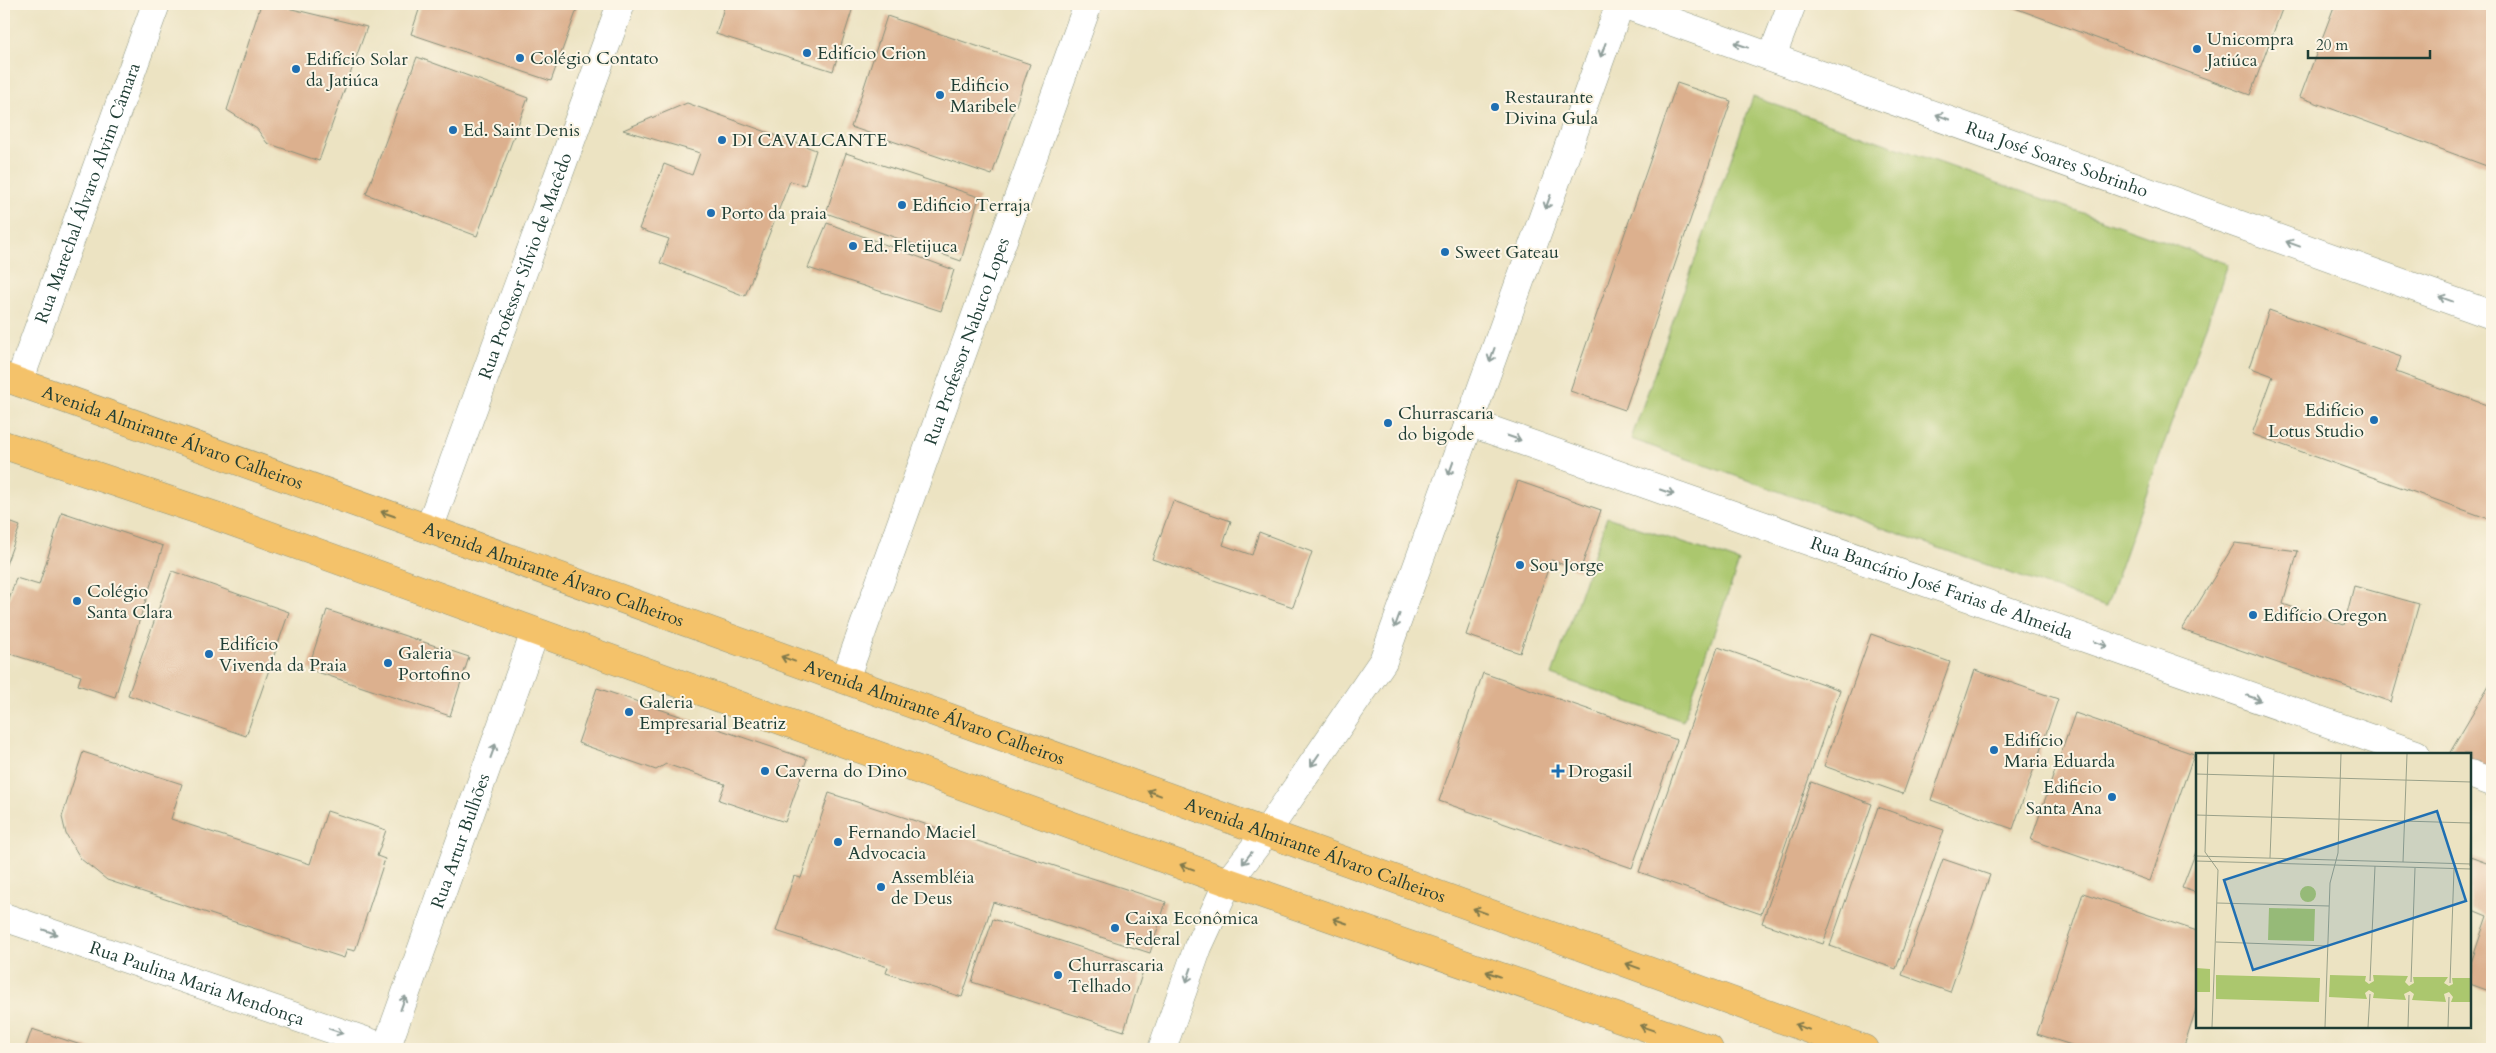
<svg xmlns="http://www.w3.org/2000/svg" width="2496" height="1053" font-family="Cardo,serif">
	<rect width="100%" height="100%" fill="#fcf5e5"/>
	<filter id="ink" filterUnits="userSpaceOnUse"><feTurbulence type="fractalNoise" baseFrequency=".02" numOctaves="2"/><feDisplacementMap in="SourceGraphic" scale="10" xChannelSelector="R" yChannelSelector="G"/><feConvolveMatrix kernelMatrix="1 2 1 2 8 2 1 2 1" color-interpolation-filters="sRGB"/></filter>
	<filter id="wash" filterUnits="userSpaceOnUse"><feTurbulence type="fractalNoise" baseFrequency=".0096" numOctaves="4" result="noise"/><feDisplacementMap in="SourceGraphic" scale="20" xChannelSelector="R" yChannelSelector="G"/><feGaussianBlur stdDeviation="1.12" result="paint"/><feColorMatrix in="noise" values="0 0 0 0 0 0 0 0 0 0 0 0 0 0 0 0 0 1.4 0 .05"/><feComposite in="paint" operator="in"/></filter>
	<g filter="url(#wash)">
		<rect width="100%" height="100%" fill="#ece3c2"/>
		<!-- green -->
		<g fill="#abc76e" stroke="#658251">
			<polygon points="1753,97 2228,264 2106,607 1631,439"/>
			<polygon points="1607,517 1739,562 1683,721 1552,675"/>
		</g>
		<g id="blocks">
			<!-- building -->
			<g fill="#dcb08e">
				<polygon points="261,4 271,4 367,27 319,161 267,143 257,129 227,110"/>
				<polygon points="421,4 579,4 551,81 411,34"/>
				<polygon points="725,4 854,4 833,71 716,34"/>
				<polygon points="2004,4 2284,4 2250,95"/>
				<polygon points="2335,4 2492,4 2492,168 2300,97"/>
				<polygon points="887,16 1030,64 992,175 851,127"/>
				<polygon points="417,57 528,98 477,236 366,194"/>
				<polygon points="1677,83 1731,101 1625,410 1570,391"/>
				<polygon points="687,103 816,150 805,185 790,181 745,296 660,263 669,239 639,229 664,164 692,175 700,153 623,130"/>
				<polygon points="846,153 979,197 961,261 826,213"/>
				<polygon points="827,223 954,270 941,311 808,268"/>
				<polygon points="2269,310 2401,357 2396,372 2492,407 2492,520 2252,434 2273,376 2249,367"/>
				<polygon points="1518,481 1601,510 1580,571 1551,560 1520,653 1466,635"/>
				<polygon points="1173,501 1231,521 1223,545 1252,555 1259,532 1312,552 1293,607 1152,559"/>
				<polygon points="62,512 163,546 115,697 78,685 81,676 4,652 4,616 16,578 39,585"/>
				<polygon points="4,520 20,526 4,570"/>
				<polygon points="2235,543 2298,551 2283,604 2344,625 2354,586 2419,604 2391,702 2182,630"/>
				<polygon points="172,571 289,612 246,736 128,695"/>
				<polygon points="327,610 469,657 450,716 308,669"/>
				<polygon points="1871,634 1950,662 1903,794 1824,766"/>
				<polygon points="1718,647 1840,690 1761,914 1639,872"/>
				<polygon points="1975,670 2058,699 2013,829 1931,800"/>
				<polygon points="1483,673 1677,740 1632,868 1439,801"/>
				<polygon points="2492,681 2492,771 2470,765 2470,754 2449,754"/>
				<polygon points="597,688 807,759 785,822 719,800 725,784 666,764 656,770 578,743"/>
				<polygon points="2075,713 2194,754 2150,881 2031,840"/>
				<polygon points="83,752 182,784 171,819 310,864 327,811 386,830 377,856 385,859 355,951 347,949 344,958 107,880 81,859 66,834 62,817"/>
				<polygon points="1811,782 1872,804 1823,944 1762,923"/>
				<polygon points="829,793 1166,902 1150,953 993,902 962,997 886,973 888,967 776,931 794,876 801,878"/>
				<polygon points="1878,807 1944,830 1896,969 1830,946"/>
				<polygon points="2197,849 2197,893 2182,888"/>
				<polygon points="2470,857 2492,865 2492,992 2470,984 2470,966 2487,916 2470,909"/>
				<polygon points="1943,859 1990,875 1950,992 1902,975"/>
				<polygon points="2083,893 2197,931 2197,1006 2183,1049 2084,1049 2037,1034"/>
				<polygon points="993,919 1144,968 1124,1031 972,982"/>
				<polygon points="32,1029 93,1049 25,1049"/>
			</g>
		</g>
	</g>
	<g filter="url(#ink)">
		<use href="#blocks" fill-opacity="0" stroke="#86907b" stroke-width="1"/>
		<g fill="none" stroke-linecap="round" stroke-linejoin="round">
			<!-- minor casing -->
			<g stroke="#86907b" stroke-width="29">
				<g id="minor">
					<path id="s1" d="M1623,4L2492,315"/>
					<polyline points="1772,56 1792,4"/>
					<path id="s2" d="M19,382L156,4"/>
					<path id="s3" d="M1468,422L2416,754"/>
					<path id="s4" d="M429,529L621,4"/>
					<path id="s5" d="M845,679L1088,4"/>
					<polyline points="2470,774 2492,782"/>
					<path id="s6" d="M4,917L389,1049"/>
					<path id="s7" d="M386,1049L535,632"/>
					<polyline points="1162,1049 1198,947 1228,882 1265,834 1383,661 1620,4"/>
				</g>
			</g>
			<!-- major casing -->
			<g stroke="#86907b" stroke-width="29">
				<g id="major">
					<path id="s8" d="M4,377L429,529L1864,1049"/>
					<polyline points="4,445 219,517 1228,882 1709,1049"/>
				</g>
			</g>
			<!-- minor -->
			<use href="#minor" stroke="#fff" stroke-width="28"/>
			<!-- major -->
			<use href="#major" stroke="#f4c26a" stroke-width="28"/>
		</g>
		<!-- one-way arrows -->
		<defs><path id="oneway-shaft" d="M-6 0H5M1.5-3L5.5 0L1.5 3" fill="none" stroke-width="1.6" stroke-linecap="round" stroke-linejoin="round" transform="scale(1.25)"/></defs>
		<g stroke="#8f9e9a">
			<use href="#oneway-shaft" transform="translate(1741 45) rotate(-161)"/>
			<use href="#oneway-shaft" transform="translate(1603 50) rotate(110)"/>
			<use href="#oneway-shaft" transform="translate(1943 117) rotate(-160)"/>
			<use href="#oneway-shaft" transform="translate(1548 202) rotate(110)"/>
			<use href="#oneway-shaft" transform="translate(2293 244) rotate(-160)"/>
			<use href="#oneway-shaft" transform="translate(2446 299) rotate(-160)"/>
			<use href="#oneway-shaft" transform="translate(1492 355) rotate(110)"/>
			<use href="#oneway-shaft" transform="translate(1514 438) rotate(19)"/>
			<use href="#oneway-shaft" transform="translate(1451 468) rotate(110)"/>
			<use href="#oneway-shaft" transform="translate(1667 492) rotate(19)"/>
			<use href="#oneway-shaft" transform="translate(1397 621) rotate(110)"/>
			<use href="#oneway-shaft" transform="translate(2101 644) rotate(19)"/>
			<use href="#oneway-shaft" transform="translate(2254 698) rotate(19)"/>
			<use href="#oneway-shaft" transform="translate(493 751) rotate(-70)"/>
			<use href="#oneway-shaft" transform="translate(1315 760) rotate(124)"/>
			<use href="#oneway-shaft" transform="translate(1247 858) rotate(128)"/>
			<use href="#oneway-shaft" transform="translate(50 932) rotate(19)"/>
			<use href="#oneway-shaft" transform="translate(1189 975) rotate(109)"/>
			<use href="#oneway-shaft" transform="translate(403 1003) rotate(-70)"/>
			<use href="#oneway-shaft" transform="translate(336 1031) rotate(19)"/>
		</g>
		<g stroke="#7f794c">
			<use href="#oneway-shaft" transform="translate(388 514) rotate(-161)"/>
			<use href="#oneway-shaft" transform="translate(788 659) rotate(-160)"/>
			<use href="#oneway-shaft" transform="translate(1154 793) rotate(-160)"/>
			<use href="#oneway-shaft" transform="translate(1187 867) rotate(-160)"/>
			<use href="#oneway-shaft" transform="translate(1480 911) rotate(-160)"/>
			<use href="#oneway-shaft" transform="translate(1340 921) rotate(-161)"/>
			<use href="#oneway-shaft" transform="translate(1633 966) rotate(-160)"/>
			<use href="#oneway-shaft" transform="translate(1493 974) rotate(-161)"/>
			<use href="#oneway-shaft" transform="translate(1802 1027) rotate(-160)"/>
			<use href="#oneway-shaft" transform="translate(1647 1028) rotate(-161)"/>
		</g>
	</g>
	<!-- markers -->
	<g fill="#1f6fb2" stroke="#fcf5e5" stroke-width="2">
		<circle cx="2197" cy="49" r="5"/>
		<circle cx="807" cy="53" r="5"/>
		<circle cx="520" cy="58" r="5"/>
		<circle cx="296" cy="69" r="5"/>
		<circle cx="940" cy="95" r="5"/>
		<circle cx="1495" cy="107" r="5"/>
		<circle cx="453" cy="130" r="5"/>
		<circle cx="722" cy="140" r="5"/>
		<circle cx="902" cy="205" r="5"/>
		<circle cx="711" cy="213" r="5"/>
		<circle cx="853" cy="246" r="5"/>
		<circle cx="1445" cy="252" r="5"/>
		<circle cx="2374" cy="420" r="5"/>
		<circle cx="1388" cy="423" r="5"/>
		<circle cx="1520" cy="565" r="5"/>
		<circle cx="77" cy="601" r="5"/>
		<circle cx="2253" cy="615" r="5"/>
		<circle cx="209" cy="654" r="5"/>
		<circle cx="388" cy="663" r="5"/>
		<circle cx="629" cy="712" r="5"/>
		<circle cx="1994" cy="750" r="5"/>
		<circle cx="765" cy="771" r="5"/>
		<path d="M1555.5 763.5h5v5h5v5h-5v5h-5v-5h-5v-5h5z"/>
		<circle cx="2112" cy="797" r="5"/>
		<circle cx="838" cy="842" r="5"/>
		<circle cx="881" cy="887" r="5"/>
		<circle cx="1115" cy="928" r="5"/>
		<circle cx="1058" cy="975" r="5"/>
	</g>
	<g text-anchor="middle" stroke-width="4" stroke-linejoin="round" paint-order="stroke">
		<!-- poi labels -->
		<g font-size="18" fill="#1f3d34" stroke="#fcf5e5" text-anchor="start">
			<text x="2207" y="45">Unicompra<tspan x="2207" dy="21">Jatiúca</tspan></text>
			<text x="817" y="59">Edifício Crion</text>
			<text x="530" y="64">Colégio Contato</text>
			<text x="306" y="65">Edifício Solar<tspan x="306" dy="21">da Jatiúca</tspan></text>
			<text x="950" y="91">Edificio<tspan x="950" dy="21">Maribele</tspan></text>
			<text x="1505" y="103">Restaurante<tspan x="1505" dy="21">Divina Gula</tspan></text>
			<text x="463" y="136">Ed. Saint Denis</text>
			<text x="732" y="146">DI CAVALCANTE</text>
			<text x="912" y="211">Edificio Terraja</text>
			<text x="721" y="219">Porto da praia</text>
			<text x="863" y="252">Ed. Fletijuca</text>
			<text x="1455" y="258">Sweet Gateau</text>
			<text x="2364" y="416" text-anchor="end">Edifício<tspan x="2364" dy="21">Lotus Studio</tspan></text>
			<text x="1398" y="419">Churrascaria<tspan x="1398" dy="21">do bigode</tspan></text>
			<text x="1530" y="571">Sou Jorge</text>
			<text x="87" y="597">Colégio<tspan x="87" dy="21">Santa Clara</tspan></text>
			<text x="2263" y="621">Edifício Oregon</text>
			<text x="219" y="650">Edifício<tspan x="219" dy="21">Vivenda da Praia</tspan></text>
			<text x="398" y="659">Galeria<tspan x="398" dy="21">Portofino</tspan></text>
			<text x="639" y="708">Galeria<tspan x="639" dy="21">Empresarial Beatriz</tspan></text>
			<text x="2004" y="746">Edifício<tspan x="2004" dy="21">Maria Eduarda</tspan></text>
			<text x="775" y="777">Caverna do Dino</text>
			<text x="1568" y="777">Drogasil</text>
			<text x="2102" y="793" text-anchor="end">Edificio<tspan x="2102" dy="21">Santa Ana</tspan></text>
			<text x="848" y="838">Fernando Maciel<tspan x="848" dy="21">Advocacia</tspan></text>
			<text x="891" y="883">Assembléia<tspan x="891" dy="21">de Deus</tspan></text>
			<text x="1125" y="924">Caixa Econômica<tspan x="1125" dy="21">Federal</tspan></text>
			<text x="1068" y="971">Churrascaria<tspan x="1068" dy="21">Telhado</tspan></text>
		</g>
		<!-- street labels -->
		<g font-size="18" fill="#1f3d34" stroke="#fcf5e5">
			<text dy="6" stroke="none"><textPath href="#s1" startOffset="461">Rua José Soares Sobrinho</textPath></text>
			<text dy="6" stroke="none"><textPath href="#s2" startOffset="201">Rua Marechal Álvaro Alvim Câmara</textPath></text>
			<text dy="6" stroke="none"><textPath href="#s4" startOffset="280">Rua Professor Sílvio de Macêdo</textPath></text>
			<text dy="6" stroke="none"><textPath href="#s5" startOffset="359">Rua Professor Nabuco Lopes</textPath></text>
			<text dy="6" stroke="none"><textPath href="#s8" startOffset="179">Avenida Almirante Álvaro Calheiros</textPath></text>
			<text dy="6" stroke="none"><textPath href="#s8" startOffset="584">Avenida Almirante Álvaro Calheiros</textPath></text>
			<text dy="6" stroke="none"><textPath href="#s3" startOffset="502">Rua Bancário José Farias de Almeida</textPath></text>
			<text dy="6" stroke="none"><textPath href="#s8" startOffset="989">Avenida Almirante Álvaro Calheiros</textPath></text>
			<text dy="6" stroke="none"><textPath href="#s7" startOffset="221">Rua Artur Bulhões</textPath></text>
			<text dy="6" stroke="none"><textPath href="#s8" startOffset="1394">Avenida Almirante Álvaro Calheiros</textPath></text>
			<text dy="6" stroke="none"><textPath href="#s6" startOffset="204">Rua Paulina Maria Mendonça</textPath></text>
		</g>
	</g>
	<!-- overview -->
	<g transform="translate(2196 753)">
		<rect width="275" height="275" fill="#ece3c2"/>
		<path d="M104 141a8 8 0 1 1 16 0a8 8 0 1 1-16 0ZM73,155L119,156L118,188L72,187ZM0,215L14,216V239H0ZM20,222L124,225L123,249L20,246ZM134,222L170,223L169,228L173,231L178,228L177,222L212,223L209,229L213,233L218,230L217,224H252L248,230L253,233L257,231L256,225H275V249H255L257,244L253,239L248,241L250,249L216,247L218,241L214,238L208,241L210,247L177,245L178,240L173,237L169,240L171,246L133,244Z" fill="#abc76e"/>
		<path fill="none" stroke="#9aa189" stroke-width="1" d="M12,1L9,99L22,117L16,274M0,21L275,29M0,62L275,70M0,103L275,111M74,105L78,1M0,108L275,116M207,109L211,1M274,113L275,49M21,150L133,153M20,189L132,193M174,228L179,113M215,229L219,115M254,230L258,116M129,274L134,130L142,100L145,1M172,274L174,241M212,274L213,242M252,274L253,244"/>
		<path fill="#1f6fb2" fill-opacity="0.15" stroke="#1f6fb2" stroke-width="2.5" d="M241,58L270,148L57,217L28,127Z"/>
		<rect width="275" height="275" fill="none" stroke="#1f3d34" stroke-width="2.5"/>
	</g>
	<!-- margin -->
	<rect width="2496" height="1053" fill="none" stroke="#fcf5e5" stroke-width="20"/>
	<!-- scale -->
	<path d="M2308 50v8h122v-8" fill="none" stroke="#1f3d34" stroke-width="2.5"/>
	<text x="2316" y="50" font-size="15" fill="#1f3d34" stroke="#fcf5e5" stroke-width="4" paint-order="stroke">20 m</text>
</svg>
